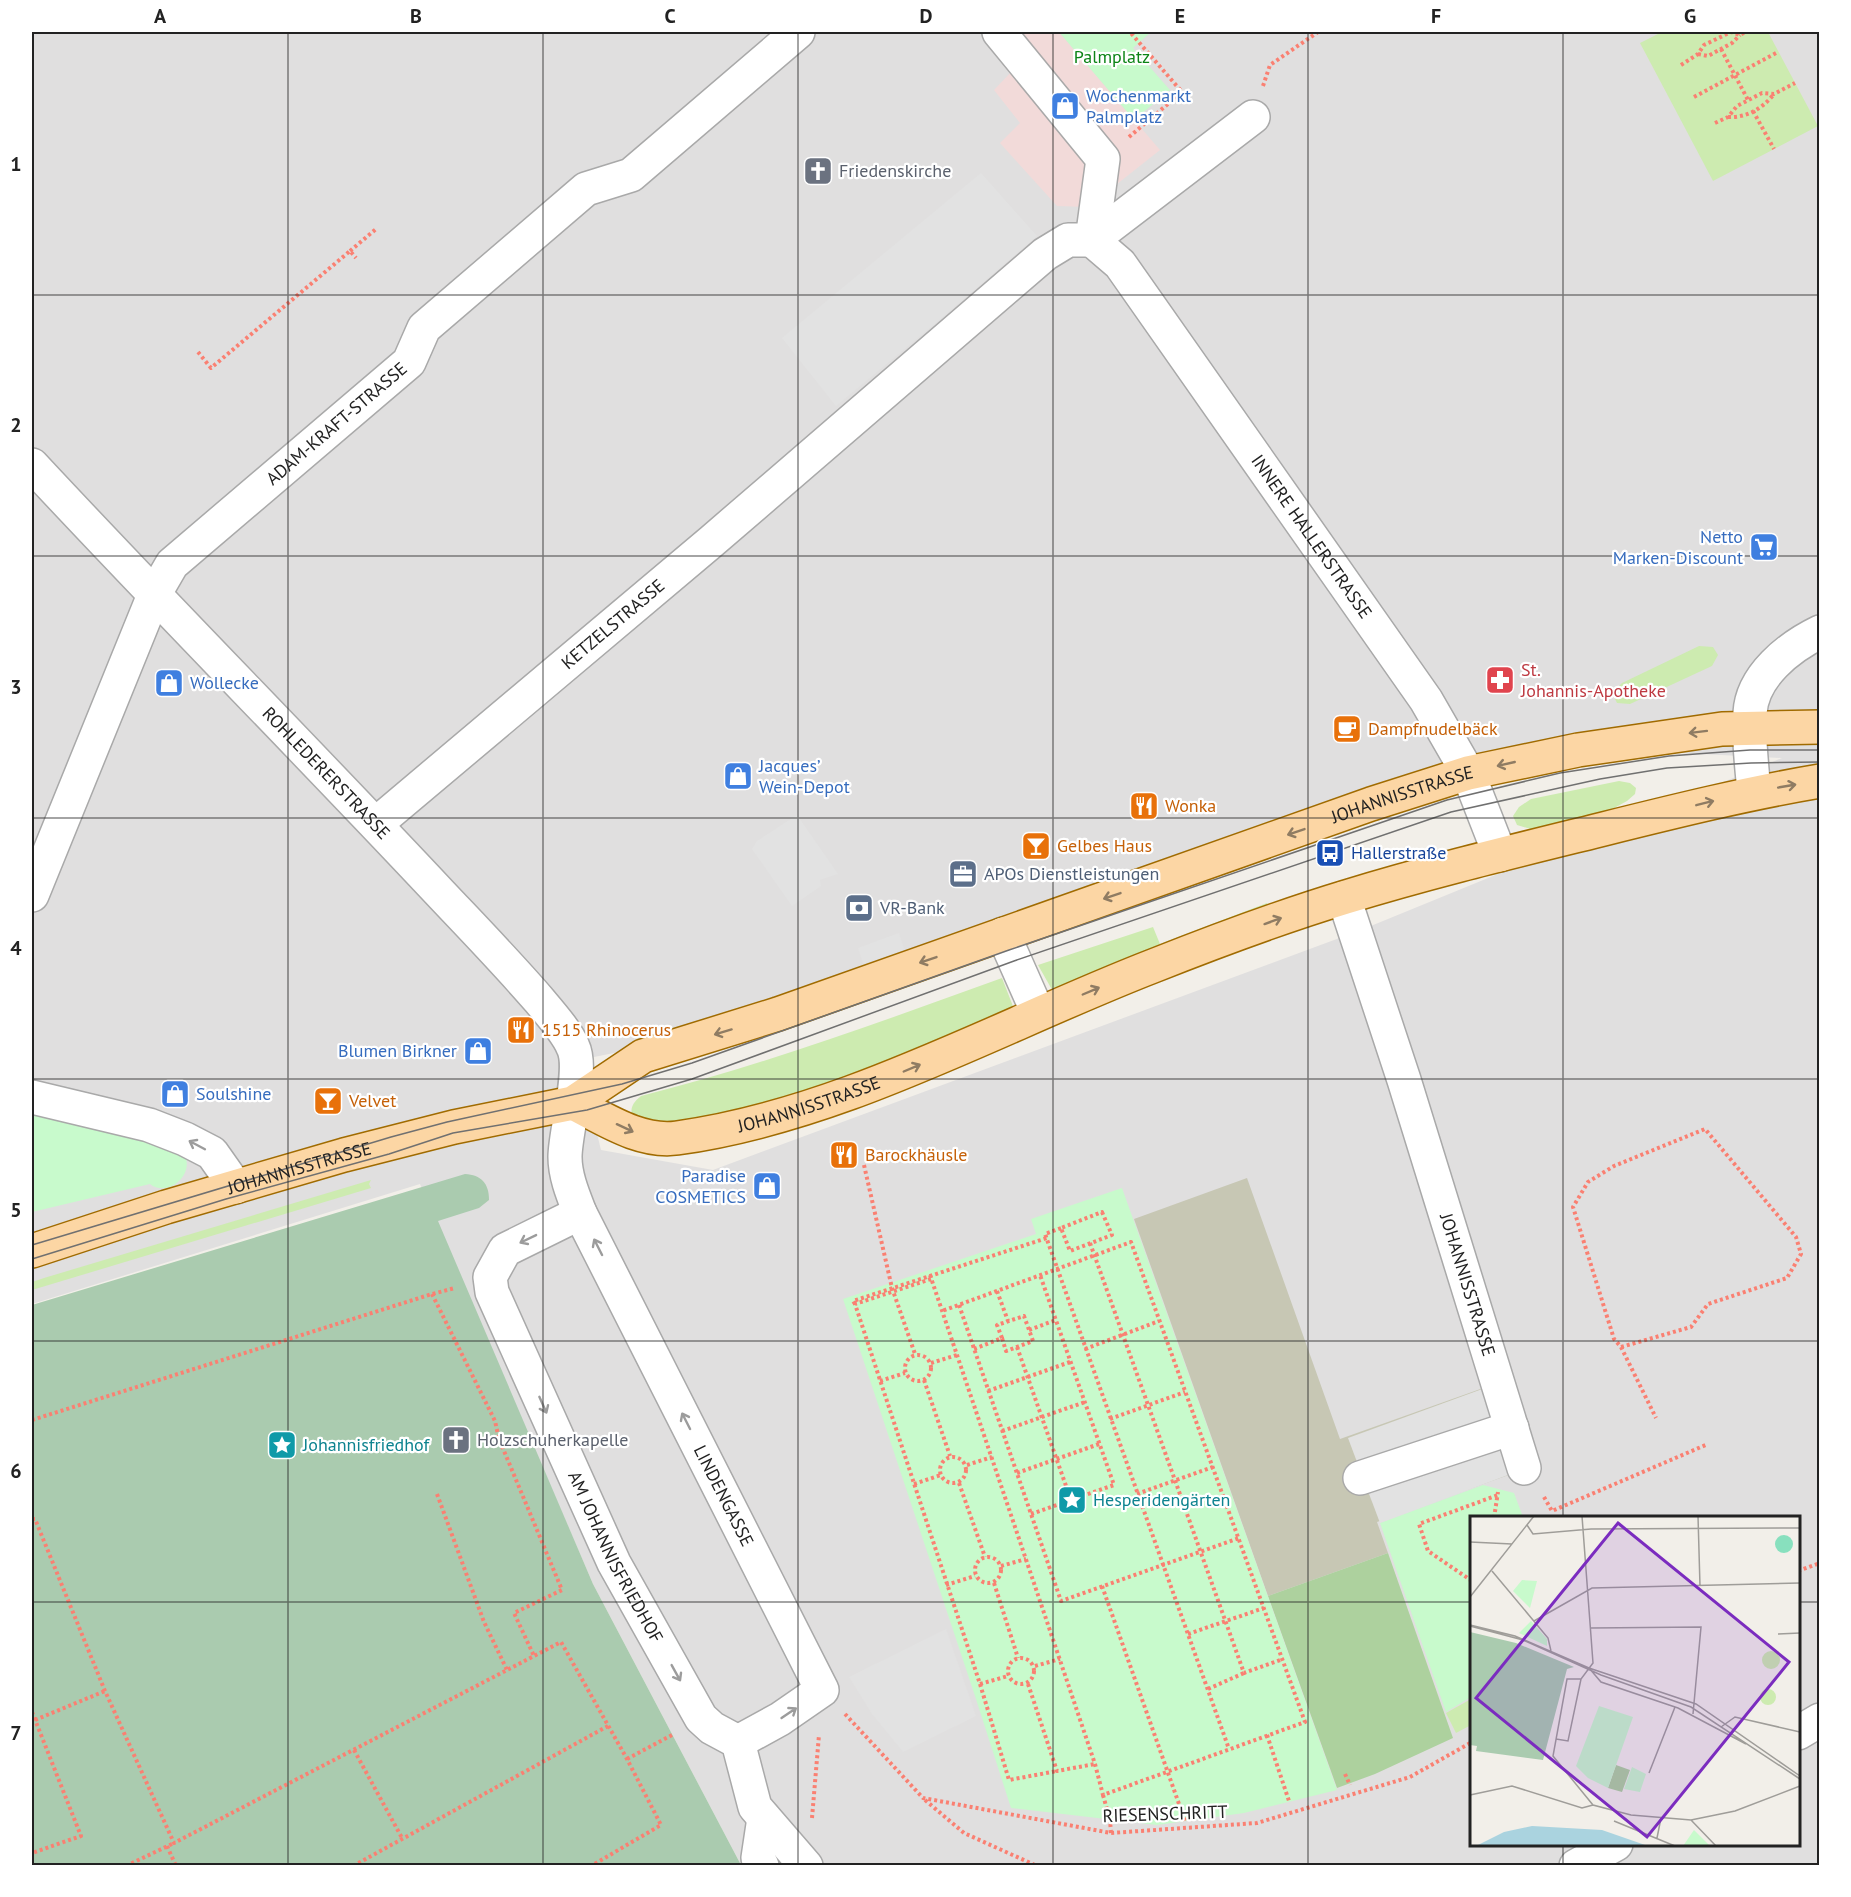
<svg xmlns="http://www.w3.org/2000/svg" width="1851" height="1897" font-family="'PT Sans',sans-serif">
	<rect width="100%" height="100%" fill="#f2efe9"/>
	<!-- residential -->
	<path fill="#e0dfdf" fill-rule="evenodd" d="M32,32H1819V1865H741L593,1584L420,1184L32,1304ZM1523,745L1782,758L1361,930L713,1170L601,1150L579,1060L629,1050L1283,823ZM1472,1518H1798V1844H1472Z"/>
	<!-- commercial -->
	<polygon fill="#f2dad9" points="983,32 1059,32 1160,150 1088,207 1057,206 1000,143 1020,123 994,90 1014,69"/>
	<!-- construction -->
	<polygon fill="#c7c7b4" points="1247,1178 1340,1439 1486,1387 1517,1472 1377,1522 1388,1553 1268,1596 1134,1219"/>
	<!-- grass -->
	<g fill="#cdebb0">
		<polygon points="1662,32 1768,32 1818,126 1713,181 1640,43"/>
		<polygon points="1699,646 1713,647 1718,655 1712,666 1630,704 1617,703 1612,693 1622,683"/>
		<polygon points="1619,781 1630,783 1636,788 1635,794 1627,801 1594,819 1537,831 1517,825 1513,816 1519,807 1531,799"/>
		<polygon points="1267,903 1270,912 1055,995 1038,965 1153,927 1160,944"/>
		<path d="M1002,978L1016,1014L813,1100L640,1127C630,1116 627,1107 641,1096C764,1065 883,1021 1002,978Z"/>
		<polygon points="371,1180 369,1184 371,1188 32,1290 32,1282 44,1278"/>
		<polygon points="1471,1699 1471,1725 1456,1733 1446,1713"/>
	</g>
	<!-- forest -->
	<polygon fill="#add19e" points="1388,1553 1453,1738 1375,1774 1337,1788 1268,1596"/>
	<!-- cemetery -->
	<path fill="#aacbaf" d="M465,1174C481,1175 489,1183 489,1200L479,1208L438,1221L593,1584L741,1865H32V1305Z"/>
	<!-- park -->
	<g fill="#c8facc">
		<polygon points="1059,32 1151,32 1133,48 1170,90 1134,120"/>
		<path d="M32,1108L128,1131L184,1154C196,1175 167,1198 150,1184L32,1212Z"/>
		<polygon points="1122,1188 1337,1790 1244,1813 1157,1825 1011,1808 975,1696 843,1299 1036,1234 1031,1219"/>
		<polygon points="1483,1485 1514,1493 1523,1517 1472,1518 1471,1697 1446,1712 1380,1523"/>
	</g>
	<!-- parking -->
	<g fill="#e2e2e2">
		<polygon points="981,173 1037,236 937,322 836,406 782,338"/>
		<polygon points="797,815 838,874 820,880 821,886 792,906 752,849 757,841"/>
		<polygon points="899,933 907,958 866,972 858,948"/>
		<polygon points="1485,1388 1516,1472 1380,1523 1348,1438"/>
		<polygon points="946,1629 976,1716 903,1752 872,1714 849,1677"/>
	</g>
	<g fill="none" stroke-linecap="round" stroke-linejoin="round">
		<!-- minor casing -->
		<g stroke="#a9a9a9" stroke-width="36">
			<g id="minor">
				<polyline points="999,32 1103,159 1092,240"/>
				<path id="s1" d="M1092,240L1120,264L1426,700L1468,773L1500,855"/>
				<polyline points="1092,240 1253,117"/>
				<path id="s2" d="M32,465C166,609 305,749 440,893C473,928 507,963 539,1000C549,1012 567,1032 573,1047C584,1070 565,1130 565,1157C565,1176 573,1195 580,1213L822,1690L780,1719L738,1742"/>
				<path d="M1754,792C1752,766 1748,739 1750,713C1752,676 1789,647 1820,632"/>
				<path id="s3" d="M376,824L712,541L1045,254L1068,240H1092"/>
				<path id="s4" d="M32,895L154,595L172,564L409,362L424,328L586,189L631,175L798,32"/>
				<path id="s5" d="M1344,898L1404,1080L1524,1468"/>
				<polyline points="1003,934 1038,1013"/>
				<polyline points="32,1097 149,1125 185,1139 212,1153 236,1187"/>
				<path id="s6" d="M580,1213L505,1250L490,1277L492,1292L614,1563L701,1718L712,1728L738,1742L755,1807L806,1866"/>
				<polyline points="1360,1478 1512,1428"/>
				<polyline points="1798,1733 1820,1720"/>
				<polyline points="762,1866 758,1858 764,1818"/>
				<polyline points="1576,1866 1616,1844"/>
			</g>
		</g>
		<!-- major casing -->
		<g stroke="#a06b00" stroke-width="36">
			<g id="major">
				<path id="s7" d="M573,1103C605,1119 640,1143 677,1138C843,1115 998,1026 1153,966C1216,941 1280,917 1346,897C1421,874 1498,855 1575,836C1656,816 1737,795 1820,781"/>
				<path id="s8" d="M32,1251L166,1207L344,1155L454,1127L573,1103L643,1056L778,1014L1371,804L1468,773L1578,750L1722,729L1820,727"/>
			</g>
		</g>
		<!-- path -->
		<g stroke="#fa8072" stroke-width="4" stroke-dasharray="3 3" stroke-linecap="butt">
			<polyline points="1721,49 1748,100"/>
			<polyline points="1698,54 1708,56 1732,43 1740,35"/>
			<polyline points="1681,65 1698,54 1704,45 1731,32 1740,35 1745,32"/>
			<polyline points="1263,86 1270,65 1318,32"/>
			<polyline points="1694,97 1778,52"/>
			<polyline points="1753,111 1774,149"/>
			<path d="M1728,117C1747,118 1763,108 1774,94"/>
			<polyline points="1715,123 1728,117 1737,106 1762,93 1774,94 1795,83"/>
			<polyline points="1129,137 1182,92 1130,32"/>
			<polyline points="350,251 376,229"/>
			<polyline points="198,352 211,368 350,251 356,258"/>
			<polyline points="864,1165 892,1288 915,1354"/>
			<polygon points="1102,1212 1112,1235 1070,1251 1061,1228"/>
			<polyline points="1061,1228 1045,1234 1229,1749"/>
			<polyline points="1090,1243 1244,1673 1283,1659"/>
			<polyline points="930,1275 1095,1764 1103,1795 1305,1722 1131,1242 942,1311"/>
			<polyline points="931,1279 855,1304 980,1684 1009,1780 1057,1771"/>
			<polyline points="997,1291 1008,1321"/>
			<polyline points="432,1294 495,1421 499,1439 562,1590 514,1613 534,1656"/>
			<polyline points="855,1304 853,1301 1047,1238"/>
			<polyline points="959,1305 1061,1601 1239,1538"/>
			<polyline points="1029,1330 1056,1320"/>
			<polyline points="1017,1347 1071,1500 1114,1485 1040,1275"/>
			<polyline points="1621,1347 1691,1327 1708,1304 1787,1278 1801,1254 1796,1237 1705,1129 1614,1166 1588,1182 1573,1207 1614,1339 1621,1347 1656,1418"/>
			<polyline points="974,1349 1002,1338 997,1325 1024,1316 1033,1341 1006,1351 1002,1338"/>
			<polyline points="1085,1349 1159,1321"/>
			<circle cx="918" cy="1368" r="13"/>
			<polyline points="931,1363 957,1355"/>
			<polyline points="924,1380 950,1456"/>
			<polyline points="880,1381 905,1373"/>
			<polyline points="988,1391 1070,1362"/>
			<polyline points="1110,1419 1185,1392"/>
			<polyline points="32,1420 432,1294 455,1288"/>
			<polyline points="1002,1431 1085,1402"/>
			<circle cx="953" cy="1470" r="13"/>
			<polyline points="967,1465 992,1457"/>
			<polyline points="1017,1473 1099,1444"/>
			<polyline points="959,1483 985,1557"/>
			<polyline points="914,1484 941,1475"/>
			<polyline points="437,1494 484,1622 507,1670"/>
			<polyline points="1137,1494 1213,1467"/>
			<polyline points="1544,1497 1552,1511 1708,1444"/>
			<polyline points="1031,1514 1071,1500"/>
			<polyline points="1494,1518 1498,1492"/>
			<polyline points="32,1519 35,1519 105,1691 174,1843 561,1642 627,1759 661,1825 591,1866"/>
			<circle cx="988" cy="1570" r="13"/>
			<polyline points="1001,1566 1026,1559"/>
			<polyline points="1798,1571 1820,1563"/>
			<polyline points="1472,1581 1428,1551 1419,1524 1498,1495"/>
			<polyline points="994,1583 1018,1658"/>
			<polyline points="946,1585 975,1576"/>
			<polyline points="1102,1586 1185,1821"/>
			<polyline points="1188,1634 1264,1608"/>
			<circle cx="1021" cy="1671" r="13"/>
			<polyline points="1035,1666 1060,1659"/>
			<polyline points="980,1684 1008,1676"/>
			<polyline points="1028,1684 1057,1771 1095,1764"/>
			<polyline points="1208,1689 1244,1673"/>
			<polyline points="32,1712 81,1836 32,1853"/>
			<polyline points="845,1714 923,1798 1111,1833 1257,1823 1410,1777 1472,1742"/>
			<polyline points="35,1720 105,1691"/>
			<polyline points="1267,1735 1289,1801"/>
			<polyline points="354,1750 402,1838"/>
			<polyline points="627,1759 672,1735"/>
			<polyline points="1345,1774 1350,1785"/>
			<polyline points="1103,1795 1110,1820 1111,1833"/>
			<polyline points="925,1800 964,1833 1037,1866"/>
			<polyline points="812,1818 819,1735"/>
			<polyline points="167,1846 176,1866"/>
			<polyline points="126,1866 174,1843"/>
			<polyline points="353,1866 608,1726"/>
		</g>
		<!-- minor -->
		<use href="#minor" stroke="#fff" stroke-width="33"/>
		<!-- major -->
		<use href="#major" stroke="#fcd6a4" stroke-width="33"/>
		<!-- tram -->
		<g stroke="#707070" stroke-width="1.5">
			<polyline points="32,1245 391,1137 447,1122 622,1084 692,1063 1009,950 1447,800 1560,773 1669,756 1750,750 1820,750"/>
			<polyline points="32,1259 226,1199 389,1154 453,1133 587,1110 692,1079 1014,961 1451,812 1600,779 1667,768 1751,763 1820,762"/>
		</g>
	</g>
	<!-- one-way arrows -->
	<defs><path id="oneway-shaft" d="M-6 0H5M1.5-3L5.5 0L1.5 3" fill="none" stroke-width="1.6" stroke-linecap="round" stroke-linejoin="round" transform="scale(1.5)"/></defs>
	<g stroke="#8f7c63">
		<use href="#oneway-shaft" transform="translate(1698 732) rotate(173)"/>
		<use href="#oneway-shaft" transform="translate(1506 764) rotate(167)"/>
		<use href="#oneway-shaft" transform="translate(1787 786) rotate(-10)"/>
		<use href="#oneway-shaft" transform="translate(1705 803) rotate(-14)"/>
		<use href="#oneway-shaft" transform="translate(1296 832) rotate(161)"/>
		<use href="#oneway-shaft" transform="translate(1112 896) rotate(161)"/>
		<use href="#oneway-shaft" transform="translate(1273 921) rotate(-20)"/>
		<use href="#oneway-shaft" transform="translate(928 960) rotate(161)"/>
		<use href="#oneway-shaft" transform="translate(1091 991) rotate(-23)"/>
		<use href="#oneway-shaft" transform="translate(723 1032) rotate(163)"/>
		<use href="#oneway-shaft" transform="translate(912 1068) rotate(-23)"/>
		<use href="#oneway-shaft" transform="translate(625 1128) rotate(25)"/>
	</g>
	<g stroke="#9c9c9c">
		<use href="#oneway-shaft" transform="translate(197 1145) rotate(-152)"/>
		<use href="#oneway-shaft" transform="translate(528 1239) rotate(154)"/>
		<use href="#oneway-shaft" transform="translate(598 1247) rotate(-117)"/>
		<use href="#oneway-shaft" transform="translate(543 1405) rotate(66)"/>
		<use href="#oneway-shaft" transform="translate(686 1421) rotate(-117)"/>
		<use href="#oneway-shaft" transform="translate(676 1673) rotate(61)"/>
		<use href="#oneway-shaft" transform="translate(789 1713) rotate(-34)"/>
	</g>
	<!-- grid -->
	<path fill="none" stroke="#222" stroke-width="1.5" stroke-opacity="0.55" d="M288,32V1866M543,32V1866M798,32V1866M1053,32V1866M1308,32V1866M1563,32V1518M32,295H1820M32,556H1820M32,818H1820M32,1079H1820M32,1341H1820M32,1602H1472M1798,1602H1820M1563,1844V1866"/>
	<!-- icons -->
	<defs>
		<g id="shop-square" transform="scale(1.5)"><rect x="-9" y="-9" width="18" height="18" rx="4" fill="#3f7fe0" stroke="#fff"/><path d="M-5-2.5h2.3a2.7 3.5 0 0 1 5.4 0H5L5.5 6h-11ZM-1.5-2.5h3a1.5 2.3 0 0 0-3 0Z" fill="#fff"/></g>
		<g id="church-square" transform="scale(1.5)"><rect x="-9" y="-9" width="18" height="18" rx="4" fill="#6b7280" stroke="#fff"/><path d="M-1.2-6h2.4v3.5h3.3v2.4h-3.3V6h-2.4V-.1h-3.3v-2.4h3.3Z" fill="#fff"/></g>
		<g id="supermarket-square" transform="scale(1.5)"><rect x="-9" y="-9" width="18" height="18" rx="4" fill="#3f7fe0" stroke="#fff"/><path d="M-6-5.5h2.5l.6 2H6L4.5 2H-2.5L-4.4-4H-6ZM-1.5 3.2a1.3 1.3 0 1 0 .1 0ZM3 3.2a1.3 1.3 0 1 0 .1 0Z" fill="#fff"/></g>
		<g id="pharmacy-square" transform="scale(1.5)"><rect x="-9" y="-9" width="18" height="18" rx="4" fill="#e0444e" stroke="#fff"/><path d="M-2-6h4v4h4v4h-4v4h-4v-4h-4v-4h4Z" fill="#fff"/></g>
		<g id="cafe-square" transform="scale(1.5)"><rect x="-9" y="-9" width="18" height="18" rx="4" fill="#e8710a" stroke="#fff"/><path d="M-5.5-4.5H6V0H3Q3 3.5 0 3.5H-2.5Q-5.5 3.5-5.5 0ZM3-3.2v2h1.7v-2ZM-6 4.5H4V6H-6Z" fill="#fff"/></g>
		<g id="restaurant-square" transform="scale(1.5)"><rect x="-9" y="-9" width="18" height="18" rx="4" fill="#e8710a" stroke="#fff"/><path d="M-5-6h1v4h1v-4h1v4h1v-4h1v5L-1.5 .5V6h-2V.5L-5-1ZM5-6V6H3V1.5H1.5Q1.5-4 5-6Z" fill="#fff"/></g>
		<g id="bar-square" transform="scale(1.5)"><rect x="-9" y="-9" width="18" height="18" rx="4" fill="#e8710a" stroke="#fff"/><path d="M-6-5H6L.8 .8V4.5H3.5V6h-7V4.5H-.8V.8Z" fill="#fff"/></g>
		<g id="bus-square" transform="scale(1.5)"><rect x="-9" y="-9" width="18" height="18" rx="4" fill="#1a4fb4" stroke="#fff"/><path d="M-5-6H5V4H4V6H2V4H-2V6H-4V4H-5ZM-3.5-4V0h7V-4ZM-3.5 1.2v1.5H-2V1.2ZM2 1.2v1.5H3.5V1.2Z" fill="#fff"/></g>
		<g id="office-square" transform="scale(1.5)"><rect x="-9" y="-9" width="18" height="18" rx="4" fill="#5c6f8a" stroke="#fff"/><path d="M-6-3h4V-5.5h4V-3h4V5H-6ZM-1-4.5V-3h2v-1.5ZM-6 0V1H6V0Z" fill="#fff"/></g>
		<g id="bank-square" transform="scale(1.5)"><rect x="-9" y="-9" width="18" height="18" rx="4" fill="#5c6f8a" stroke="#fff"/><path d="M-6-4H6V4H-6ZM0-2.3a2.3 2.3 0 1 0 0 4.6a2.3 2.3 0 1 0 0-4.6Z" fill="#fff"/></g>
		<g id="sight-square" transform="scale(1.5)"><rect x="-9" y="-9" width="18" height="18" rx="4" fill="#0f9aa8" stroke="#fff"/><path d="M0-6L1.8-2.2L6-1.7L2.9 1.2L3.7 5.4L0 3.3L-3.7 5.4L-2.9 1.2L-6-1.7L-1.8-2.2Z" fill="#fff"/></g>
	</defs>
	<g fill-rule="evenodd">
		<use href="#shop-square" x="1065" y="106"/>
		<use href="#church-square" x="818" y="171"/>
		<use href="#supermarket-square" x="1764" y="547"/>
		<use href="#pharmacy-square" x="1500" y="680"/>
		<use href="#shop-square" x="169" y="683"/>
		<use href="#cafe-square" x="1347" y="729"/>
		<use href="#shop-square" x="738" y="776"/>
		<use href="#restaurant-square" x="1144" y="806"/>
		<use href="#bar-square" x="1036" y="846"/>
		<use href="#bus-square" x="1330" y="853"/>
		<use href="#office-square" x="963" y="874"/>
		<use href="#bank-square" x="859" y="908"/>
		<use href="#restaurant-square" x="521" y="1030"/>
		<use href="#shop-square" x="478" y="1051"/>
		<use href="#shop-square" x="175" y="1094"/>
		<use href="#bar-square" x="328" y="1101"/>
		<use href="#restaurant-square" x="844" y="1155"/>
		<use href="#shop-square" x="767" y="1186"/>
		<use href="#church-square" x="456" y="1440"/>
		<use href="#sight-square" x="282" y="1445"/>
		<use href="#sight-square" x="1072" y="1500"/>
	</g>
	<g text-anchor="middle" stroke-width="4.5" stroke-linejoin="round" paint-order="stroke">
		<!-- park labels -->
		<g font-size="18" fill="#0c8416" stroke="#fff">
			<text x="1112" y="63">Palmplatz</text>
		</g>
		<!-- shop labels -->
		<g font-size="18" fill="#366cbe" stroke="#fff" text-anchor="start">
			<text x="1086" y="102">Wochenmarkt<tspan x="1086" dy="21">Palmplatz</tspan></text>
			<text x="1743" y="543" text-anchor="end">Netto<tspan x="1743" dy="21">Marken-Discount</tspan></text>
			<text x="190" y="689">Wollecke</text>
			<text x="759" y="772">Jacques’<tspan x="759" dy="21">Wein-Depot</tspan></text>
			<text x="457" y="1057" text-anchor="end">Blumen Birkner</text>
			<text x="196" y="1100">Soulshine</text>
			<text x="746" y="1182" text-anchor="end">Paradise<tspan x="746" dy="21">COSMETICS</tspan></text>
		</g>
		<!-- worship labels -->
		<g font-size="18" fill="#5b616d" stroke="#fff" text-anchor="start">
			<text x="839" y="177">Friedenskirche</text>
			<text x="477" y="1446">Holzschuherkapelle</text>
		</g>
		<!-- street labels -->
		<g font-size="18" fill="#222" stroke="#fff">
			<text dy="6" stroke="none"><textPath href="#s4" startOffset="576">ADAM-KRAFT-STRASSE</textPath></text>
			<text dy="6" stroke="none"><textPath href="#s1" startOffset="370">INNERE HALLERSTRASSE</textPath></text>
			<text dy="6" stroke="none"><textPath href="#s3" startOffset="310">KETZELSTRASSE</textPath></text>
			<text dy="6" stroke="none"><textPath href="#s2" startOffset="426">ROHLEDERERSTRASSE</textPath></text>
			<text dy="6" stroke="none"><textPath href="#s8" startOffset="1449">JOHANNISSTRASSE</textPath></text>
			<text dy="6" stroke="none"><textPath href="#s7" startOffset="248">JOHANNISSTRASSE</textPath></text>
			<text dy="6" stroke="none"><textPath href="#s8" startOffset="280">JOHANNISSTRASSE</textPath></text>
			<text dy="6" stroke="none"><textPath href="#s5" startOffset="406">JOHANNISSTRASSE</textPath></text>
			<text dy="6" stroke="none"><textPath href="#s2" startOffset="1282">LINDENGASSE</textPath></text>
			<text dy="6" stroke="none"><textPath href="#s6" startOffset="422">AM JOHANNISFRIEDHOF</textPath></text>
			<text transform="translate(1165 1814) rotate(-2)" y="6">RIESENSCHRITT</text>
		</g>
		<!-- health labels -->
		<g font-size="18" fill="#be3a42" stroke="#fff" text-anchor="start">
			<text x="1521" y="676">St.<tspan x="1521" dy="21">Johannis-Apotheke</tspan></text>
		</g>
		<!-- food labels -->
		<g font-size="18" fill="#c56008" stroke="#fff" text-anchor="start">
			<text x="1368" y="735">Dampfnudelbäck</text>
			<text x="1165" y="812">Wonka</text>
			<text x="1057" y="852">Gelbes Haus</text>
			<text x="542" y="1036">1515 Rhinocerus</text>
			<text x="349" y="1107">Velvet</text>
			<text x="865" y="1161">Barockhäusle</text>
		</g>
		<!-- transit labels -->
		<g font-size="18" fill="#164399" stroke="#fff" text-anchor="start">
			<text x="1351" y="859">Hallerstraße</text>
		</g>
		<!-- service labels -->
		<g font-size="18" fill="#4e5e75" stroke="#fff" text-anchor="start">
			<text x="984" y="880">APOs Dienstleistungen</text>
			<text x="880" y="914">VR-Bank</text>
		</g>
		<!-- culture labels -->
		<g font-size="18" fill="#0d838f" stroke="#fff" text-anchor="start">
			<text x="303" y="1451">Johannisfriedhof</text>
			<text x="1093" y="1506">Hesperidengärten</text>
		</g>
	</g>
	<!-- overview -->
	<g transform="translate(1470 1516)">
		<rect width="330" height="330" fill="#f2efe9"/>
		<path d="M292 144a9 9 0 1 1 18 0a9 9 0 1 1-18 0ZM290 181a8 8 0 1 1 16 0a8 8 0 1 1-16 0Z" fill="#cdebb0"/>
		<path d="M146,249L160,254L152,276L138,272Z" fill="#add19e"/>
		<path d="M0,116L46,127L104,151L97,153L73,244L6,235L7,230L0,229Z" fill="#aacbaf"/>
		<path d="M52,64L67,65L60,92L43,75ZM61,105L77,123V130L49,117ZM129,190L163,201L138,272L118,262L106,250ZM162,251L176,258L170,276L154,273ZM224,314L240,330H213Z" fill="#c8facc"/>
		<path d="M305 28a9 9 0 1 1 18 0a9 9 0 1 1-18 0Z" fill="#88e0be"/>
		<path d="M62,310L132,314L178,330H6L34,316Z" fill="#aad3df"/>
		<path fill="none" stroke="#9f9d99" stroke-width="1.5" d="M228,0L230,70M57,9L63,18L121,13L330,12M0,26L42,28M22,55L78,122L81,135M0,81L64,0M64,105L122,72L330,67M0,109L45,120L119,152L226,188L330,260M0,110L53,124L131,159L221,191L330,263M121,112L231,111L223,198M308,118L330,117M119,152L131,166L208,192L276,228M111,163H97L83,240L123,289L161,299L221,304L265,295L330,270M251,211L265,201L330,216M86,223L98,225L111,163L123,147L112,0M179,257L205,191M0,279L42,270L112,292L123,289M221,304L246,330M144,305L205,330M187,322L191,302"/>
		<path fill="#7b2cbf" fill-opacity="0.15" stroke="#7b2cbf" stroke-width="3" d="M148,7L319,146L177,321L6,182Z"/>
		<rect width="330" height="330" fill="none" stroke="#222" stroke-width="3"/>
	</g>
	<!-- border -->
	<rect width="1851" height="1897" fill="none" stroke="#ffffff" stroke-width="66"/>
	<rect x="33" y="33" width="1785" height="1831" fill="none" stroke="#222" stroke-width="2"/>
	<g font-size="20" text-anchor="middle" font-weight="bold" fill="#222">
		<text x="160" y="23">A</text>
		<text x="416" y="23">B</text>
		<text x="670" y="23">C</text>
		<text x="926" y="23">D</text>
		<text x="1180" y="23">E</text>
		<text x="1436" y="23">F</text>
		<text x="1690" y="23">G</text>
		<text x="16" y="171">1</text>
		<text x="16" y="432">2</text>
		<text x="16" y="694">3</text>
		<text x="16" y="955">4</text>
		<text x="16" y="1217">5</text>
		<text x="16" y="1478">6</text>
		<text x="16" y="1740">7</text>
	</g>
</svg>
